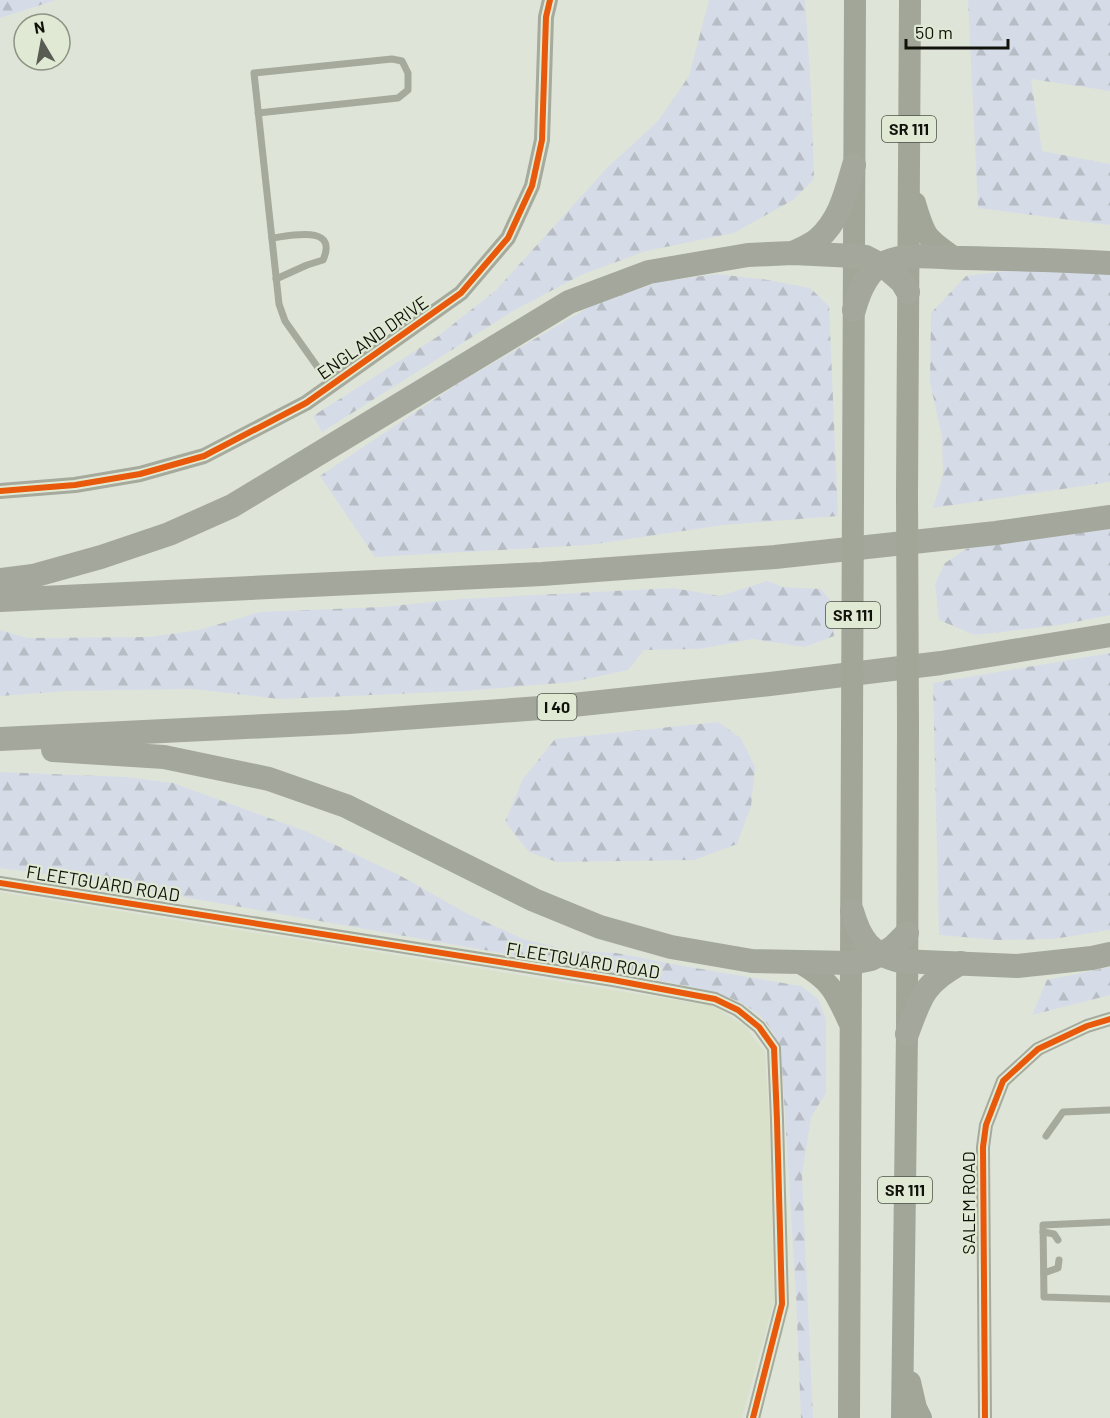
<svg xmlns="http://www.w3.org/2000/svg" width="1110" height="1418" font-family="Barlow,sans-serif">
	<defs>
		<pattern id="forest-firs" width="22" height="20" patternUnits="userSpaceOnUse" patternTransform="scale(1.5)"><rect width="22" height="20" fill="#d6dce7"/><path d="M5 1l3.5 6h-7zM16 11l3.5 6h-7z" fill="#b7bcc5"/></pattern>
	</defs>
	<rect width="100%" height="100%" fill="#dfe4d8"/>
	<!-- built -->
	<polygon fill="#d9e1cb" points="0,892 713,1006 745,1026 765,1052 770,1134 774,1302 742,1418 0,1418"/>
	<!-- forest -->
	<g fill="url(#forest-firs)">
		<polygon points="0,0 56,0 0,18"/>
		<polygon points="709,0 805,0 811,91 814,179 793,200 734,233 646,251 581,275 513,311 322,432 313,416 437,337 496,290 608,167 658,121 689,76"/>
		<polygon points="968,0 1110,0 1110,91 1031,79 1042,151 1110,164 1110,225 978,208"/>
		<polygon points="1048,266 1110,268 1110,482 933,508 943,475 942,437 930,382 931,313 966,276"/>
		<polygon points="717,274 768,280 810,288 829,306 838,516 723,525 589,545 375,557 320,476 459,383 593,305 658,282"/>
		<polygon points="1110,529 1110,615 1060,625 975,635 939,620 935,584 945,563 968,548"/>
		<polygon points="767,581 784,587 821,589 834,605 834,636 805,647 753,639 699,649 644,650 628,670 572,682 464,691 280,699 192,689 69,691 0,696 0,630 28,638 149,637 199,630 260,612 382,607 461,599 673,588 720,596"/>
		<polygon points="1110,653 1110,930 1053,939 998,940 939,935 933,683"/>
		<polygon points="718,722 741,738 755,767 751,806 737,844 694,860 557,862 529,852 505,822 523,779 555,739"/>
		<path d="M0,772L127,777L173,783L308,832L399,875L466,913L523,939L572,951L616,953L683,966L801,986L818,999L826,1019V1093L811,1117L802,1175L813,1418H801L796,1295L781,1050C778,1043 775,1035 771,1029C750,998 711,991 677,984L76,878L0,868Z"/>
		<polygon points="1110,967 1110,995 1032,1015 1047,980"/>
	</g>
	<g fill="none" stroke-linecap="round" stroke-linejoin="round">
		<!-- service -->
		<g stroke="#a5aa9d" stroke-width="7">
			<polyline points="258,113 398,98 408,90 408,73 402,61 392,59 254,73 279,304 285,321 331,386"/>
			<path d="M272,238C290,236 339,224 323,260L307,265L276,279"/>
			<polyline points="1046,1136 1063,1112 1110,1110"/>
			<polyline points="1110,1222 1043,1225 1044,1297 1110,1299"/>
			<polyline points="1043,1232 1054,1234 1058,1240"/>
			<polyline points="1044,1273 1058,1268 1059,1260"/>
		</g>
		<!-- minor -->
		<g stroke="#a5aa9d" stroke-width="14">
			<polyline points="0,883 613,980 715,999 738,1010 759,1027 774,1048 777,1120 782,1304 753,1418"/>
			<polyline points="985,1418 983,1147 986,1125 1003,1081 1038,1049 1087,1026 1110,1019"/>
		</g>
		<!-- tertiary -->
		<polyline stroke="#a5aa9d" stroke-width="16" points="0,491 75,485 140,474 204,456 306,403 461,293 508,238 532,186 542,140 546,17 550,0"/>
		<!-- trunk -->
		<g stroke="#a1a698" stroke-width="22">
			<path d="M915,203C925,237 926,238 955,258"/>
			<polyline points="907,495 910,0"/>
			<polyline points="853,498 855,0"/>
			<path d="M800,963C830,980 835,991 849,1022"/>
			<polyline points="910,1382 916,1408 921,1418"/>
			<polyline points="849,1418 852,732"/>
			<polyline points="902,1418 907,1034 908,726"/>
		</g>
		<!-- motorway -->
		<g stroke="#a4a89c" stroke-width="24">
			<path d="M793,253C801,249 811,245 818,239C840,220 846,192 854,165"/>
			<path d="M854,310C859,292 867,270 886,262C909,252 939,258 963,258C1012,259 1061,260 1110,263"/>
			<polyline points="0,580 33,576 101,557 169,534 232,506 569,302 649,272 748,255 793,253 855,256 866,257 885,267 902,282 908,292"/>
			<polyline points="0,600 542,574 775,557 996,533 1110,517"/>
			<polyline points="0,739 349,722 554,707 770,684 941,663 1110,635"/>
			<polyline points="53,750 164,757 269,779 346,806 534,900 600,927 671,947 752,961 852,963 871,959 883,953 893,947 907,933"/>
			<path d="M852,911C860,939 870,954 900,961L1017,966L1092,958L1110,954"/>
			<path d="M907,1034C921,996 924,983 961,963"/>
		</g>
		<!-- trunk-bridge -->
		<g stroke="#a1a698" stroke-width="22">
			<polyline points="907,495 908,726"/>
			<polyline points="852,732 853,498"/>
		</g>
		<!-- cycleway casing -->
		<g stroke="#e0e9d3" stroke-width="10">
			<g id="cycleway">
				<polyline points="0,491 75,485 140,474 204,456 306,403 461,293 508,238 532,186 542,140 546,17 550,0"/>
				<polyline points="0,883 613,980 715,999 738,1010 759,1027 774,1048 777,1120 782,1304 753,1418"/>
				<polyline points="985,1418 983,1147 986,1125 1003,1081 1038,1049 1087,1026 1110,1019"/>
			</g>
		</g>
		<!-- cycleway -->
		<use href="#cycleway" stroke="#e8590c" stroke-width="6"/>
	</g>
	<g text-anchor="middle" stroke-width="4.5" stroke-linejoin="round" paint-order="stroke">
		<!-- shield labels -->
		<g fill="#e0e9d3" stroke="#4e5247" stroke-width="1.5">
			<rect x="882" y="116" width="54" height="26" rx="4.5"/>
			<rect x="826" y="602" width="54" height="26" rx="4.5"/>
			<rect x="537.5" y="694" width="39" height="26" rx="4.5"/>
			<rect x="878" y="1177" width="54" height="26" rx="4.5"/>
		</g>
		<g font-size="16" font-weight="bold" fill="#10120b">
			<text x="909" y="135">SR 111</text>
			<text x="853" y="621">SR 111</text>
			<text x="557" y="713">I 40</text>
			<text x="905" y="1196">SR 111</text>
		</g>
		<!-- street labels -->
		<g font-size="18" fill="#10120b" stroke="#e0e9d3">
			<text transform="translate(373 338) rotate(-35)" y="6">ENGLAND DRIVE</text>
			<text transform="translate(103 884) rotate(9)" y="6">FLEETGUARD ROAD</text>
			<text transform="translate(583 961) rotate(9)" y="6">FLEETGUARD ROAD</text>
			<text transform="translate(969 1203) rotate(-90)" y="6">SALEM ROAD</text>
		</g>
	</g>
	<!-- north arrow -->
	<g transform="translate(42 42) rotate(350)"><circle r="28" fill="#e0e9d3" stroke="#8d9383" stroke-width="1.5"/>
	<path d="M0-4.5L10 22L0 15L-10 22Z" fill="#585c53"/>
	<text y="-9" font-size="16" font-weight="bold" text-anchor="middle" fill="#10120b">N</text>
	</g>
	<!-- scale -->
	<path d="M906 39v9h102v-9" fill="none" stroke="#10120b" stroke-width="3"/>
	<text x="915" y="39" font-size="18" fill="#10120b" stroke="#e0e9d3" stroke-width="4.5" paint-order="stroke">50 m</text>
</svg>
